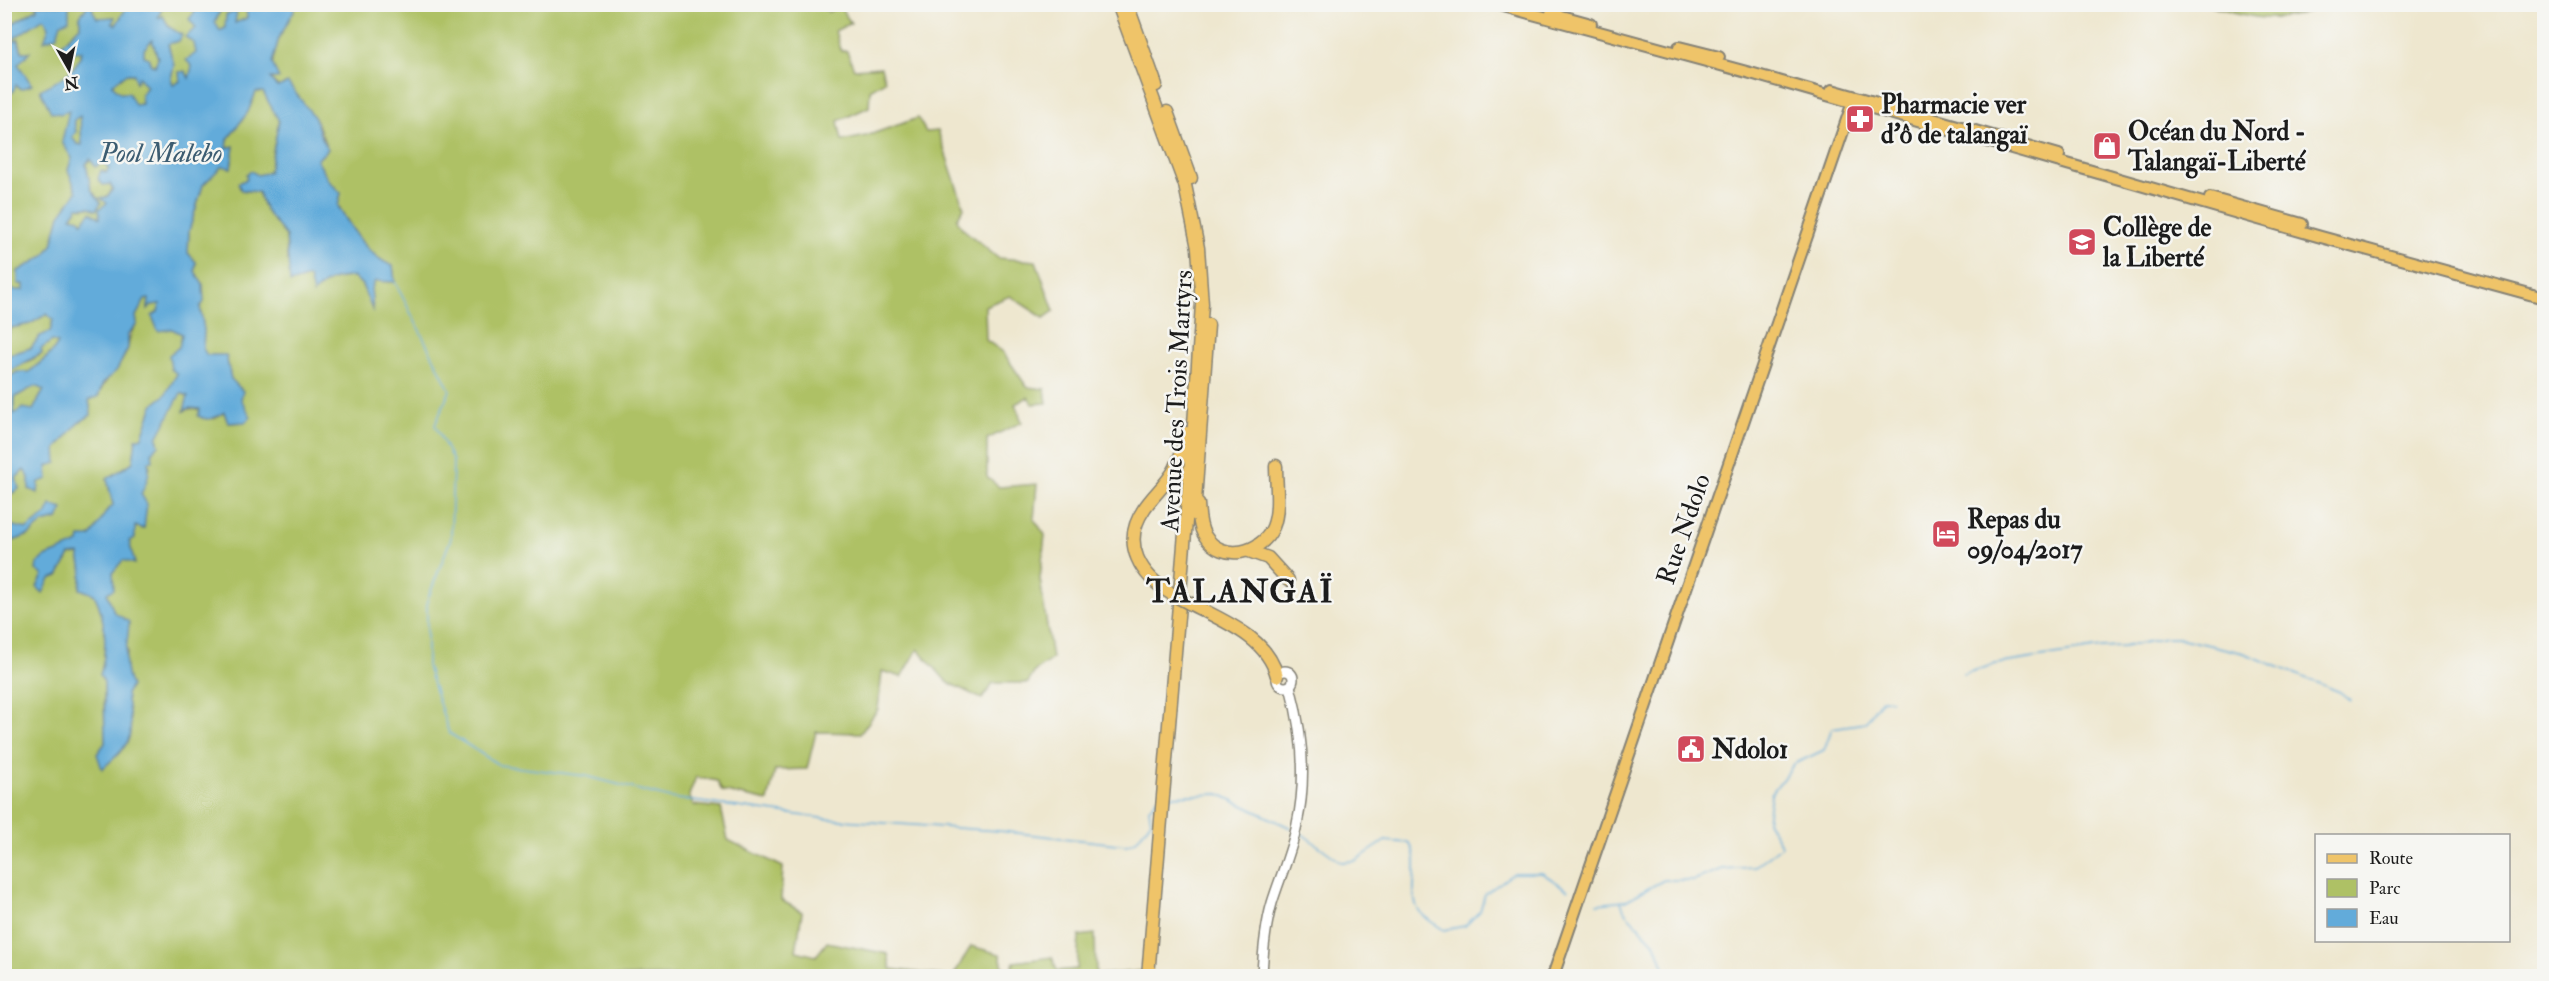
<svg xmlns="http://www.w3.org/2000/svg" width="2549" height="981" font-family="'IM FELL Double Pica',serif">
	<rect width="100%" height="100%" fill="#f6f6f2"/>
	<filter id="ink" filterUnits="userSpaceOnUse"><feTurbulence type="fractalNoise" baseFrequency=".0167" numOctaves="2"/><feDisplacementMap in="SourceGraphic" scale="12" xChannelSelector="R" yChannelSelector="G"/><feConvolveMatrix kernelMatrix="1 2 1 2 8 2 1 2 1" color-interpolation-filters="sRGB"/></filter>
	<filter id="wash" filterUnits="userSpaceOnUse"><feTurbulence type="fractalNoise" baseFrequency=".008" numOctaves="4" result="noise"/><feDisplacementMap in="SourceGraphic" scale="24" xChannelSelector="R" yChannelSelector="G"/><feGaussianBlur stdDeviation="1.35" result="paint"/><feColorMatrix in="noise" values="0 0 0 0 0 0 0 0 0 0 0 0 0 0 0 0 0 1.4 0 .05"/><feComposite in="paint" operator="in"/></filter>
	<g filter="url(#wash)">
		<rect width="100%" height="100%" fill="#eee7cf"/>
		<!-- green -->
		<g fill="#aec165" stroke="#656e40" stroke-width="1.5">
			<path d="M822,4L828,12L840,7L851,23L835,31L841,51H847L854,69L881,67L885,81L870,90L869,107L838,121L842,141L866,136L918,118L926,132L938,131L964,208L957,219L962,228L998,258L1036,261L1054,311L1044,318L1010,296L985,306L986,340L1003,352L1027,387L1045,389L1047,403L1033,404L1028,397L1015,404L1022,422L987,439V477L999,487L1037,484L1034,519L1045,535L1040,579L1052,659L1035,671L1028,683H993L982,699L947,682L918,649L902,677L882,671L878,709L861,733L816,732L807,769L775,770L768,801L722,791L717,781L696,777L689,795L693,805L721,808L728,840L783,867L781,900L802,912L796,951L816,956L827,942L888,954L891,969L945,976H5V544L29,535L43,523L58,519L46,515L27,529L9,525L5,533V498L19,489L16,478L24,470L29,477V489L38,493L39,482L47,466L56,462V449L78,423L91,415L89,399L98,397C105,376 119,371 127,351C131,339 127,336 137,324L136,316L145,299L149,298L148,308L152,305L161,303L158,313L172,329L182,334L177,374L165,395L153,405L142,437L136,439L133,462L107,479L113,505C101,515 105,517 98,528C89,544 61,550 45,557L43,574L50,579L58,576L70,555L79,554L82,571L80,589L94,594C106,617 108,650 100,675L104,682L105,743L102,768C136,740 133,736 126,694L131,686C125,674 122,664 128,652L107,593L113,589V572L123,559L135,564L129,541L135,526L144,529L141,494L150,467L148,461L157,438L180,393L188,396L184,411C196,405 205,412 214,419L224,412L228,423L245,422L241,399L242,391L231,379L226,355H206L203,349L204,330L200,307L203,285L195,271L196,262L188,253L189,231L203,185L222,165L231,168L234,146L227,148L228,139L248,112L256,92H263L279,121L269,172L238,183L241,190L258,192L266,211L286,236L287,260L309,277L313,293C326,280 336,277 354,277L362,285L373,309L371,289L375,281L395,282L393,266C367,256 352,229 338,205L341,193L329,181L317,160L328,149C323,140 321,128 315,119C309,106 281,93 270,78L278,77L272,64L279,38L297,5Z"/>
			<polygon points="5,5 37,5 37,9 6,27 10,17 5,19"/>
			<polygon points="69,5 86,5 87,7 80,16 80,26 60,47 82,51 78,64 66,77 72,158 68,170 77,192 60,215 52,245 44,256 18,271 24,290 13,290 5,281 4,94 13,92 18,63 28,52 22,52 19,39 5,52 7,43 44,18 49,27"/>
			<polygon points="94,5 128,5 117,25 111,23 114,17 97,19 92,9"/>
			<polygon points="167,5 193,6 196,28 196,53 187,60 193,66 188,79 179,72 181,81 173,85 171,78 174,65 168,44 169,27 163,16 158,19 161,10"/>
			<polygon points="223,5 246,5 247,18 220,31 215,22"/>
			<path d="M2211,5H2322C2282,26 2252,19 2211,5Z"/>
			<polygon points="152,39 158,58 155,66 151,65 144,56 144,49"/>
			<path d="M126,74C138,73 141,79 148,87L143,104L135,105L111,85Z"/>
			<polygon points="81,116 82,145 77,144 71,137 76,132 74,119"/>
			<polygon points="90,159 102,161 109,168 106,173 102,170 113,188 107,197 101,198 107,202 100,218 82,222 71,218 78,207 84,208 101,203 91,189 86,164"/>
			<polygon points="47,314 53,319 50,332 40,336 31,348 5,356 5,338 11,328 30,324"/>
			<path d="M52,341L58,343C51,356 40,362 29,372H17L5,380V374L42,354L41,349Z"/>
			<polygon points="35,386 44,389 33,410 14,415 15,397"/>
			<polygon points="1095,934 1096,975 1141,971 1140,976 953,976 971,946 1000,954 1004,972 1012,969 1014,962 1052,957 1057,971 1077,969 1079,936"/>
		</g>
		<!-- water -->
		<g fill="#62abda" stroke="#3f647b" stroke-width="1.5" fill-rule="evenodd">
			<polygon points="37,5 69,5 69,20 61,23 57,36 44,41 49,27 44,18 7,43 5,49 5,19 11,16 7,27 37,9"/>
			<path d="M86,5H94L92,9L97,18L115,17L112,23L116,25L128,5H167L161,10L158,18L163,16L169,27L182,35L179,41L168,44L174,65L171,78L173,85L180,81L179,72L185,71L189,78L192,66L186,60L196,53L194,43L185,37L196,28L189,19L195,12L193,6L185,7L184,5H223L215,22L220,31L225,28L226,15L237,11L235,23L247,18L246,5H297L279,38L272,63L279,78H270L277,87L288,83L315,118L320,134L328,149L317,160L329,181L341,193L338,206C352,229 367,256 393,266L395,282L375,281L371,289L373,312L362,285L354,277C335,277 326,280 313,294L309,277L290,283L286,236L266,211L258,192L241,190L238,183L247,179L246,174L251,171L258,175L269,172L279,121L263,92H256L248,112L228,139L227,148L234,146L231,168L222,166L203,185L189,231L188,253L196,262L195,271L203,285L204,302L200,307L204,330L203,349L207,355H226L231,379L243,391L241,399L251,417L245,422L228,423L224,412C215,418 208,422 198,416L200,409L189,408L184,411L188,396L181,393L157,438L159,445L152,452L153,461L148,462C151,473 146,484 141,494L147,504L144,529L135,526V538L129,541L135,564L123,560L113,572L114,589L107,593L114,612L129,622C128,645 121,665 131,686L126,694C133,736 136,740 102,769L97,754L105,743L104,682L100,675C108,650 106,617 94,594L80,589L82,571L79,554L70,555L58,576L50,579L43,593L37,587L43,575L36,570L37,564L45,557L79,543L80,537H90C101,526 100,515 113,505L107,479L133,462L136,439L142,437L153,405L165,395L177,374L171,369L169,355L179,347L182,334L172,329L158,331L152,316L158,312L160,304L152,305L148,309L149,299L145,300L136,316L137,324L128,334V348L117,370L103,383L98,397L89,400L91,415L78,423L56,449L57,463L47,466L48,479L39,482L38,493L29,489V477L24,470L16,478L19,489L4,498L5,380L17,372H29C40,362 52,356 58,343L52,341L41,349L42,353L5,374V356L31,348L40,336L50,332L53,320L47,314L30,324L11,328L5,338V281L13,290H24V284H18V271L44,256L52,245L60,215L77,192L68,170L72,158L62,142L69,110L61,114L51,112L40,90C59,80 76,73 82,51L69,53L59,47L80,26V16L87,7ZM152,40L158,58L155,66L151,65L149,58L144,56V49ZM126,74H134L136,83L139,77L147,87L141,94L142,104L135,105L129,93H121L112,85ZM80,116L82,145L77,144L72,137L76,132L74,120ZM90,159L96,167L102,161L109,168L106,173L101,170L98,179L103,185L110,184L113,189L107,197L100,198L107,203L99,209L100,218L91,212L82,222L80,219L71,217L78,207H90L96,210L101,203L91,189L86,164ZM35,386L44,390L33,410L23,408L14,414L15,397Z"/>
			<polygon points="18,39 22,52 30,52 18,64 32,85 21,89 16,85 13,92 5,94 5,52 10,49 11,43"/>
			<polygon points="51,505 63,509 58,519 43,523 29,535 5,544 5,533 9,525 27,529 46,515"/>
		</g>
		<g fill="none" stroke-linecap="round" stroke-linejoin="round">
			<!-- stream -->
			<g stroke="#62abda" stroke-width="1.5">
				<polyline points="395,282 450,390 435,425 453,461 451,538 427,601 427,666 449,733 499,765 586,776 670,798 828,819 999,831 1126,845 1136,841 1151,821 1149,809 1158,798"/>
				<polyline points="1963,674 1996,664 2101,648 2123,647 2165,638 2179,638 2244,653 2340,692 2350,700"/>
				<polyline points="1169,796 1219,794 1291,828"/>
				<path d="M1298,831L1341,862L1355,861L1385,841L1409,843C1423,862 1407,889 1418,909C1423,918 1436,925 1444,930L1465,926L1480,911L1485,894L1514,873H1542L1568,890"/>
				<polyline points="1621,902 1625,912 1656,945 1667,976"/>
				<polyline points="1597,904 1625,901 1664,880 1694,880 1722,869 1754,867 1782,846 1767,821 1771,794 1794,764 1824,750 1832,728 1865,723 1882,699 1891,700"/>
			</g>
		</g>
	</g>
	<g filter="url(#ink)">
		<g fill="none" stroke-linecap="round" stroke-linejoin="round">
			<!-- tertiary casing -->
			<g stroke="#858276" stroke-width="12">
				<g id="tertiary">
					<circle cx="1285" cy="679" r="8"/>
					<path d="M1262,976C1263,952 1265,927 1272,903C1280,877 1292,851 1297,824C1307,779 1302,730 1290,686"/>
				</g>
			</g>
			<!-- primary casing -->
			<g stroke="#858276" stroke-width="14">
				<g id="primary">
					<polyline points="1496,4 1754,74 2321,237 2544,298"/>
					<polyline points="1551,13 1591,24"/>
					<polyline points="1679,47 1719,57"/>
					<polyline points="1832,90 2059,155"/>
					<polyline points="2210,198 2302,224"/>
					<polyline points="1553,976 1854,99"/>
				</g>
			</g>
			<!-- trunk casing -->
			<g stroke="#858276" stroke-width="15">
				<g id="trunk">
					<polyline points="1118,4 1185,185 1198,248 1202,304 1194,425 1148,976"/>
					<polyline points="1127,4 1156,85"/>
					<polyline points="1167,112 1191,178"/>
					<path d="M1198,504C1199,515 1199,527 1205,536C1222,563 1262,554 1273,527C1280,510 1276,484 1276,466"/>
					<polyline points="1194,514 1208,325"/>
					<polyline points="1249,551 1268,558 1288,580"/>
					<path d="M1172,594C1141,576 1120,544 1144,509C1153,495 1167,484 1175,469C1181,457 1184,446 1186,433"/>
					<path d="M1189,603C1223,621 1267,637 1277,676"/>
				</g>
			</g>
			<!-- tertiary -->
			<use href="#tertiary" stroke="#fff" stroke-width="9"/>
			<!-- primary -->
			<use href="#primary" stroke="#efc469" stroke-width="10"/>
			<!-- trunk -->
			<use href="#trunk" stroke="#efc469" stroke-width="12"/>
			<!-- trunk-bridge casing -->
			<g stroke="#858276" stroke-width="15" stroke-linecap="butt">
				<polyline id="trunk-bridge" points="1172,594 1189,603"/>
			</g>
			<!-- trunk-bridge -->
			<use href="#trunk-bridge" stroke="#efc469" stroke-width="12"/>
		</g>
	</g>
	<!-- icons -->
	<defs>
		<g id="pharmacy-square" transform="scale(1.5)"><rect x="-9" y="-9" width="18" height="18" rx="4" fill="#d1495b" stroke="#f6f6f2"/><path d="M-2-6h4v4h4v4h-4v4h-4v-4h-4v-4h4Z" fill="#fff"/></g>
		<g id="shop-square" transform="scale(1.5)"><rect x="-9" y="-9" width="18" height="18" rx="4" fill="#d1495b" stroke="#f6f6f2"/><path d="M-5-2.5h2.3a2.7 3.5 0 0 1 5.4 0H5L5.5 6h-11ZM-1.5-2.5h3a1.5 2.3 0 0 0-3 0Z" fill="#fff"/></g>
		<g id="school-square" transform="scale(1.5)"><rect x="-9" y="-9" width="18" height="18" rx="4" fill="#d1495b" stroke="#f6f6f2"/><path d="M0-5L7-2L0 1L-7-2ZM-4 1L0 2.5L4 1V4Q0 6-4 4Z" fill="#fff"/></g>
		<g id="hotel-square" transform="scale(1.5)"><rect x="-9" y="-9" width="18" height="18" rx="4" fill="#d1495b" stroke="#f6f6f2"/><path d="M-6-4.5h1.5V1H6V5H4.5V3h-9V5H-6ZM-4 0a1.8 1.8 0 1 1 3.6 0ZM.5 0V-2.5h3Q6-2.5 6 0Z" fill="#fff"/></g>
		<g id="civic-square" transform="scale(1.5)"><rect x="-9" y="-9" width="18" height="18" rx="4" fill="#d1495b" stroke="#f6f6f2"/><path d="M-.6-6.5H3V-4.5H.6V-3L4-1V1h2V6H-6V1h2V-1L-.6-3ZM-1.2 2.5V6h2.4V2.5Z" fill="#fff"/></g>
	</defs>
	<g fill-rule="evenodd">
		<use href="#pharmacy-square" x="1860" y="119"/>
		<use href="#shop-square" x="2107" y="146"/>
		<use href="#school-square" x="2082" y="242"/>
		<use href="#hotel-square" x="1946" y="534"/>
		<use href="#civic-square" x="1691" y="749"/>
	</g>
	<g text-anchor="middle" stroke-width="5" stroke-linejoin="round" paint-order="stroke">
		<!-- poi labels -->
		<g font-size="26" font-weight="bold" fill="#1c1c1c" stroke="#f6f6f2" text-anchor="start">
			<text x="1881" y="113">Pharmacie ver<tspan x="1881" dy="30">d'ô de talangaï</tspan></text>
			<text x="2128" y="140">Océan du Nord -<tspan x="2128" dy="30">Talangaï-Liberté</tspan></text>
			<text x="2103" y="236">Collège de<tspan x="2103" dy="30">la Liberté</tspan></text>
			<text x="1967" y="528">Repas du<tspan x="1967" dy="30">09/04/2017</tspan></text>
			<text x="1712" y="758">Ndolo1</text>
		</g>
		<!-- street labels -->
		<g font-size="26" fill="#1c1c1c" stroke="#f6f6f2">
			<text transform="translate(1176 401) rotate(-87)" y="9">Avenue des Trois Martyrs</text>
			<text transform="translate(1683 529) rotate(-71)" y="9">Rue Ndolo</text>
		</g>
		<!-- water labels -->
		<g font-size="27" font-style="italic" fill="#3c5c71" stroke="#f6f6f2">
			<text x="161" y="162">Pool Malebo</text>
		</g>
		<!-- district labels -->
		<g font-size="32" font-weight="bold" letter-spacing="1.5" fill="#1c1c1c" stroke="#f6f6f2">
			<text x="1240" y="602">TALANGAÏ</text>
		</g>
	</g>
	<!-- margin -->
	<rect width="2549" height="981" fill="none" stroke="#f6f6f2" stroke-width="24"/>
	<!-- legend -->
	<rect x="2315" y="834" width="195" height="108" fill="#f6f6f2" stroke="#9f9f9c" stroke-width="1.5"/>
	<rect x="2327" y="854" width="30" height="9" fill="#efc469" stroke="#9f9f9c" stroke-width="1.5"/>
	<text x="2369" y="864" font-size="18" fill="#1c1c1c">Route</text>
	<rect x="2327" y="879" width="30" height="18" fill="#aec165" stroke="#9f9f9c" stroke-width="1.5"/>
	<text x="2369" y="894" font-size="18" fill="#1c1c1c">Parc</text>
	<rect x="2327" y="909" width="30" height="18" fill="#62abda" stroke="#9f9f9c" stroke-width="1.5"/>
	<text x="2369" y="924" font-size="18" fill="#1c1c1c">Eau</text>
	<!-- north arrow -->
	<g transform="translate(69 69) rotate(171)" stroke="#f6f6f2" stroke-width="4.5" paint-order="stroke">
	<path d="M0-4.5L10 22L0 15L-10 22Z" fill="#1c1c1c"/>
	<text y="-9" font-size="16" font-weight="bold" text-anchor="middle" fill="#1c1c1c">N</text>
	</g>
</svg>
